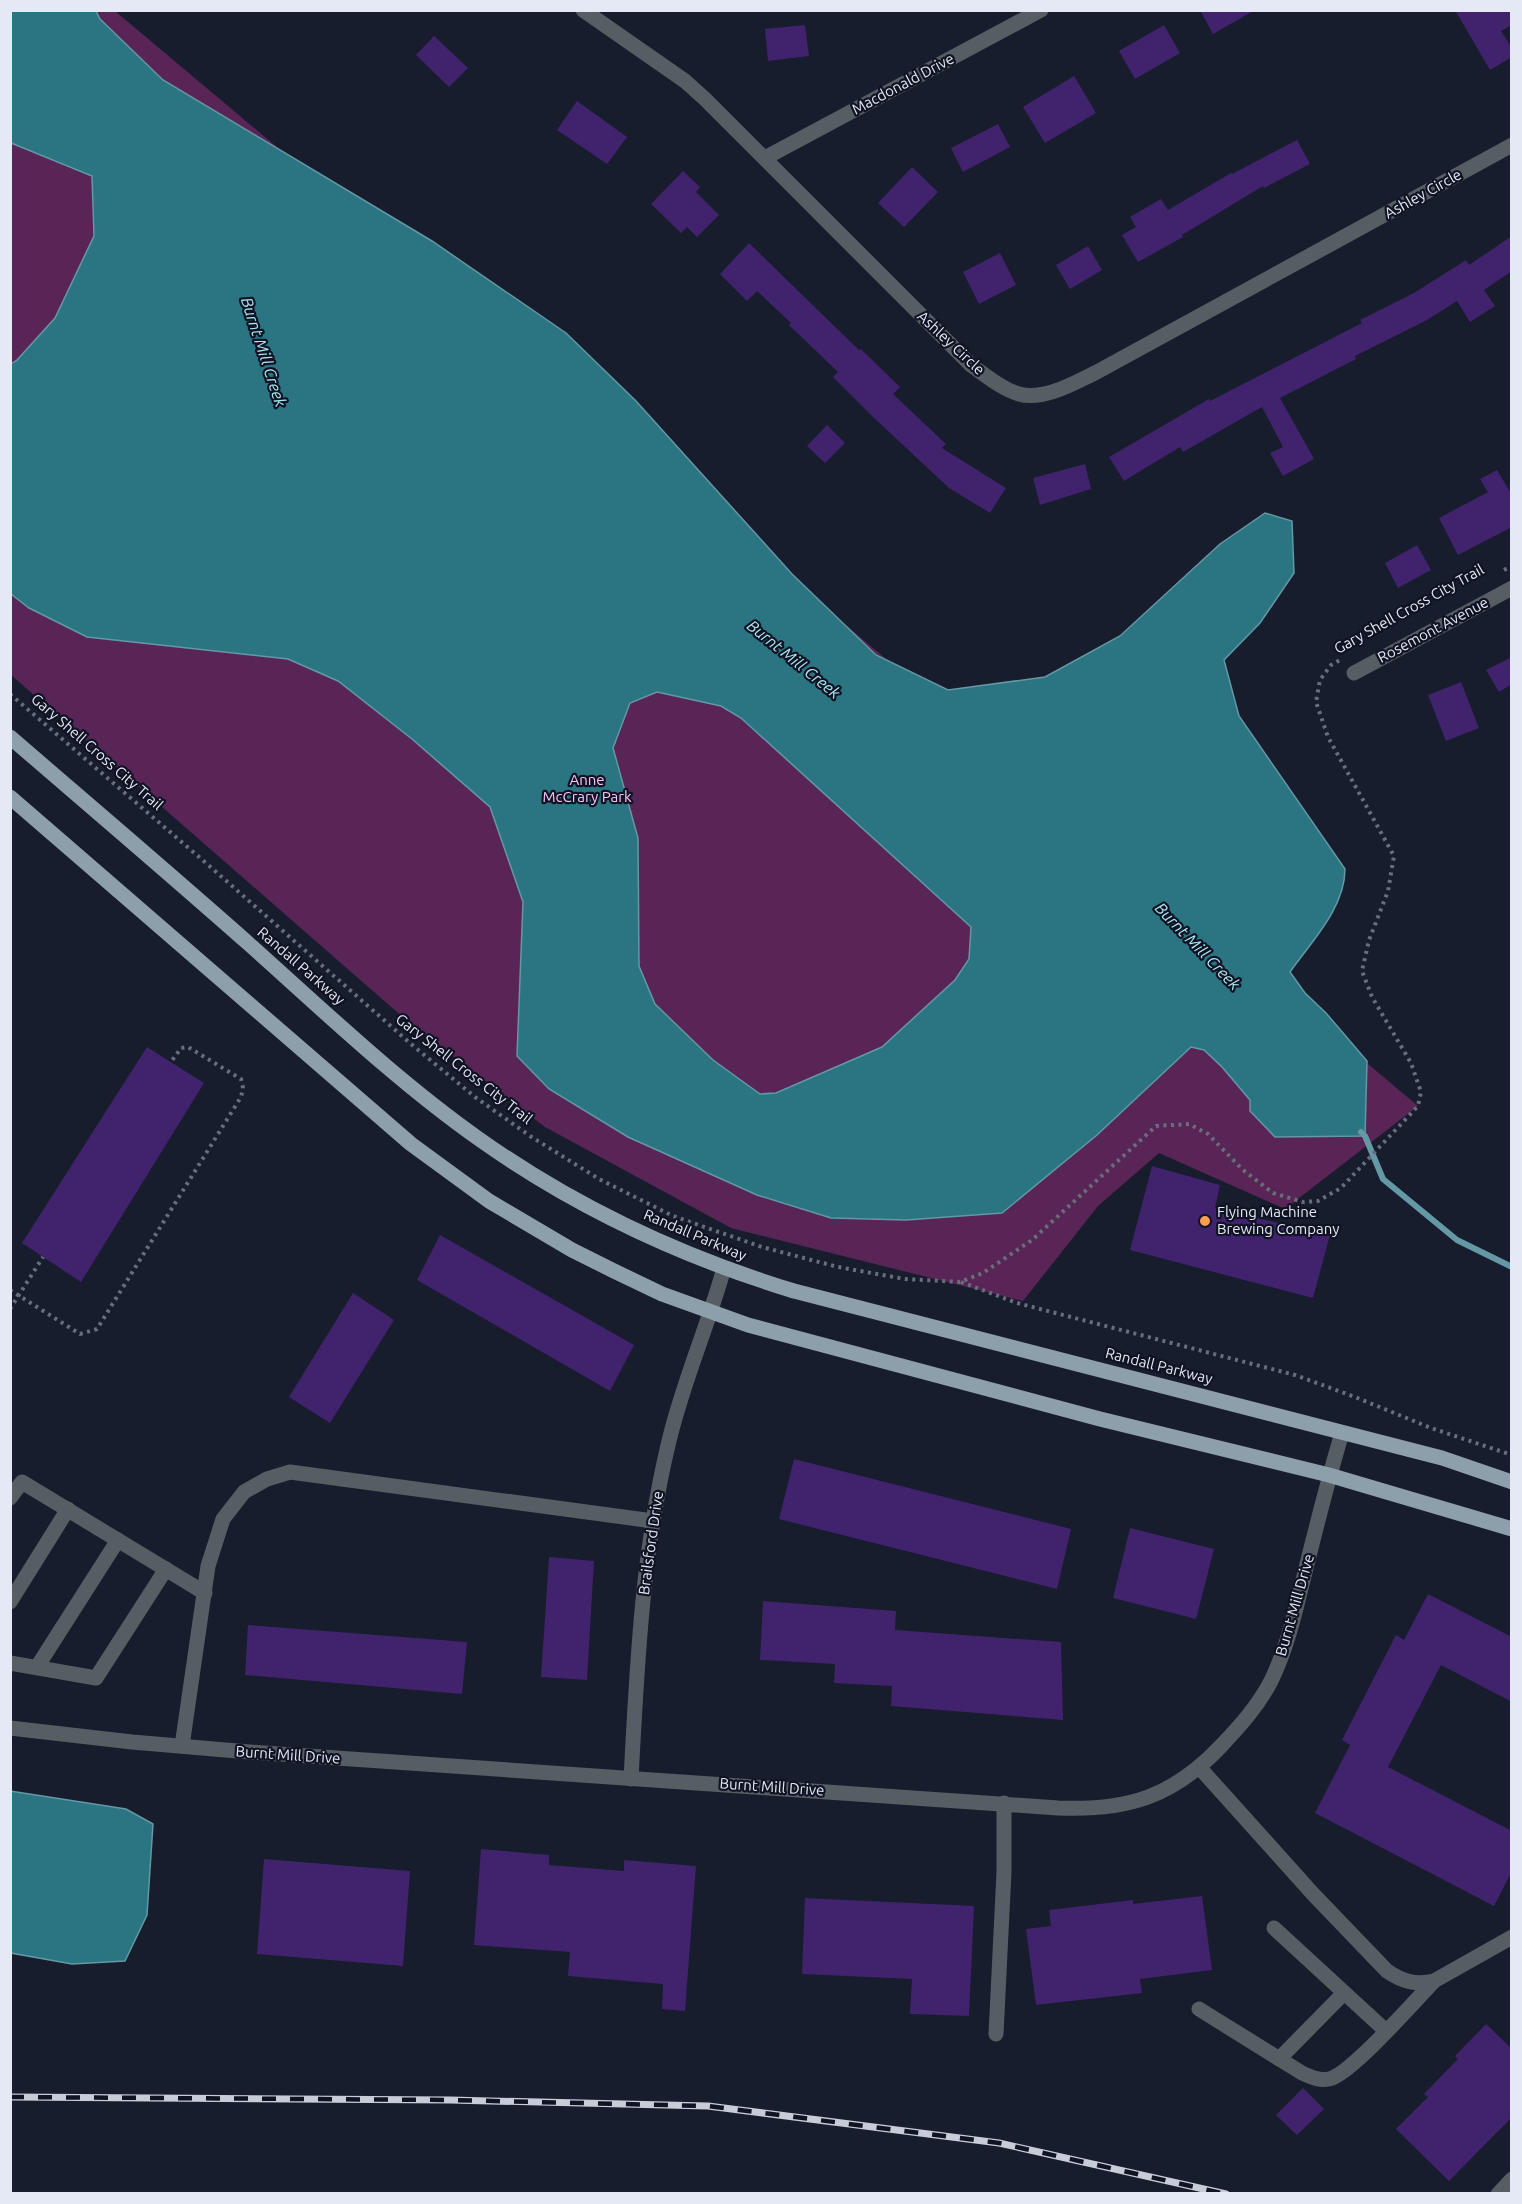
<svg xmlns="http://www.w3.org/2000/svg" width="1522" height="2204" font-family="Ubuntu,sans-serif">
	<rect width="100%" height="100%" fill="#171d2d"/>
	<!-- green -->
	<polygon fill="#592557" points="11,11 115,11 1418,1106 1285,1209 1159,1153 1098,1206 1023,1301 731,1228 545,1127 405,1019 11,675"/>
	<!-- water -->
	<g fill="#2b7582" stroke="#6398a4" stroke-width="1.5" fill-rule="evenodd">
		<path d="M10,11H96L100,19L163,80L432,241L566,333L636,401L792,574L876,655L948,690L1045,677L1120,636L1220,544L1265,513L1292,521L1294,573L1260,623L1224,660L1239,716L1345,869C1345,908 1311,942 1290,972L1305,993L1326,1013L1367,1061L1365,1136L1275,1137L1250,1111V1100L1222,1067L1204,1050L1191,1047L1097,1135L1002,1213L906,1220L831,1218L757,1195L628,1137L549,1089L517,1056L523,902L490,807L412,739L338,681L288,659L87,637L29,608L11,594V364L17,360L55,318L94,236L92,176L11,143ZM657,692L721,706L741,718L971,927L969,959L955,980L882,1047L776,1093L760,1094L713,1060L655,1004L639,966L638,838L613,748L630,703Z"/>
		<polygon points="10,1791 126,1809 153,1824 147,1915 125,1961 72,1964 11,1953"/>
	</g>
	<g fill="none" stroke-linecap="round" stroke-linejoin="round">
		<!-- stream -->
		<polyline stroke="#6398a4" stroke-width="6" points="1361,1132 1365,1136 1383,1179 1457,1240 1512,1267"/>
	</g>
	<!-- building -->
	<g fill="#41226d">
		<polygon points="1200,10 1255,10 1213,34"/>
		<polygon points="1455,10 1512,10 1512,25 1501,31 1512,48 1512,57 1490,70"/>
		<polygon points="805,25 809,56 768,61 765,29"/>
		<polygon points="1164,25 1180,53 1135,79 1119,51"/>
		<polygon points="434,36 468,68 449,87 416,55"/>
		<polygon points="1074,76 1096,113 1045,143 1023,107"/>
		<polygon points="577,101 627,137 607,164 557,130"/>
		<polygon points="998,124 1010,147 963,172 951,148"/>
		<polygon points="1297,140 1310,164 1264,188 1263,186 1182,235 1183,237 1138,262 1122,235 1136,227 1130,217 1161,199 1168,210 1231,173 1232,174"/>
		<polygon points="912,167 938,192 904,227 878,203"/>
		<polygon points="683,171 700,187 696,192 719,215 697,237 687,227 681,233 651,204"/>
		<polygon points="1512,236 1512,271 1484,290 1495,306 1470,322 1457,301 1427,320 1355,356 1356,359 1280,398 1314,459 1283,476 1270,453 1283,447 1262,407 1183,452 1180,447 1124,481 1109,457 1209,399 1210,401 1362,323 1360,320 1414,293 1466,260 1469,265"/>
		<polygon points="749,243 859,350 861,349 900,387 893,394 946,444 942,448 1006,488 990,513 949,488 872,416 833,377 838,372 789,325 791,323 757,291 747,301 720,274"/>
		<polygon points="1088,246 1102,270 1070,289 1056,265"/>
		<polygon points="1000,253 1016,285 979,304 963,272"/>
		<polygon points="827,425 845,443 825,463 807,446"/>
		<polygon points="1085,464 1091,489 1040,505 1033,478"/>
		<polygon points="1497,470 1512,495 1512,527 1458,555 1439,518 1488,492 1480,479"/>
		<polygon points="1417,545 1431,570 1398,588 1385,563"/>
		<polygon points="1512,657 1512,684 1499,692 1486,670"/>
		<polygon points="1461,682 1479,728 1446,741 1428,695"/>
		<polygon points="147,1047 204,1083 81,1282 22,1243"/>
		<polygon points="1152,1166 1220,1185 1215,1208 1330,1235 1313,1298 1130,1250"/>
		<polygon points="440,1235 634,1345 610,1391 417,1280"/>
		<polygon points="353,1293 394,1320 330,1423 289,1397"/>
		<polygon points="794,1459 1071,1529 1057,1589 779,1519"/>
		<polygon points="1130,1528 1214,1549 1196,1619 1113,1598"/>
		<polygon points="549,1557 594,1561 587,1680 541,1677"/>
		<polygon points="1428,1594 1512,1637 1512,1702 1441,1665 1388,1767 1512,1831 1512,1871 1494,1906 1315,1813 1350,1745 1342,1740 1396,1635 1404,1640"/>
		<polygon points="763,1601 896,1611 895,1630 1061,1642 1063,1720 891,1706 892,1686 834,1683 835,1664 760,1660"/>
		<polygon points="248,1625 467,1642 462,1694 245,1675"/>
		<polygon points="481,1849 549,1855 549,1865 624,1871 624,1860 696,1866 685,2011 662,2009 663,1984 568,1976 570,1952 474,1945"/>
		<polygon points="264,1859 410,1871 403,1966 257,1954"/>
		<polygon points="1202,1896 1212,1970 1140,1979 1142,1993 1036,2005 1026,1929 1051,1926 1049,1910 1133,1900 1133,1904"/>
		<polygon points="805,1898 974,1906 969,2016 910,2014 912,1979 802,1974"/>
		<polygon points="1486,2024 1512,2049 1512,2117 1449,2181 1396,2129 1428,2097 1424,2094 1458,2059 1455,2056"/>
		<polygon points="1303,2088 1324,2109 1297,2135 1276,2115"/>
	</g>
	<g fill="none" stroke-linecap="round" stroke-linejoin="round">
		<!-- path -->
		<g stroke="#696e7c" stroke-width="4" stroke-dasharray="3 4.5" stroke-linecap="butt">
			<polyline points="1504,570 1512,566"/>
			<polyline points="10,694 206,863 411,1044 475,1097 530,1136 599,1179 673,1216 762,1247 838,1267 905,1279 960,1282 983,1273 1032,1240 1156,1126 1189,1124 1208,1134 1243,1170 1273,1193 1303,1202 1318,1201 1341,1188 1418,1106 1421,1092 1411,1063 1372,997 1362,971 1369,940 1388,891 1394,856 1328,737 1316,702 1320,680 1331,665 1342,659"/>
			<polyline points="961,1282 1017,1303 1295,1375 1355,1397 1431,1428 1512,1455"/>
			<polyline points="10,1290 80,1334 97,1329 241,1097 243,1088 241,1079 188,1047 181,1048 171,1062"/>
			<polyline points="10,1309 43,1257"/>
		</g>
		<!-- minor -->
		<g stroke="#565e64" stroke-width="15">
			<path d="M583,10L685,81L705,99L971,365C985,375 1002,389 1019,394C1044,401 1074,383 1095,373L1512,145"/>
			<polyline points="765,158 1041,10"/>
			<polyline points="1354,673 1512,588"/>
			<polyline points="10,1498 22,1482 205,1593"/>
			<polyline points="10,1602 68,1509"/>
			<polyline points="10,1663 96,1678 166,1569"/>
			<polyline points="37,1667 118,1540"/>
			<path d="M10,1728L132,1742L249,1752L1058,1808C1127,1811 1173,1797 1221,1746C1240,1726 1258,1706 1271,1681C1289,1644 1297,1604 1307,1564C1318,1520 1329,1476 1342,1433"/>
			<polyline points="182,1746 208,1566 223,1519 244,1492 267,1479 290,1472 653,1521"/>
			<path d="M1199,1767L1313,1894L1387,1971C1403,1982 1416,1985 1434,1981L1512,1937"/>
			<path d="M631,1779C637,1666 642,1552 669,1441C683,1382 708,1326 724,1268"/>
			<polyline points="1274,1928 1386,2031"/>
			<path d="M1199,2009L1302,2073C1311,2077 1319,2081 1329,2079C1350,2075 1415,2001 1434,1981"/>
			<polyline points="996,2034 1004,1872 1004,1803"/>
			<polyline points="1279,2059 1344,1993"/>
			<polyline points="1498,2194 1512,2179"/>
		</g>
		<!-- major -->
		<g stroke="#8e9fac" stroke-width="15">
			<path d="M10,737C90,806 170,874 249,944C324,1011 397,1081 479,1139C575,1207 682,1257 794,1291L1442,1458L1512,1482"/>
			<polyline points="10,797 411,1144 489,1201 572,1250 614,1271 662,1294 748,1325 1100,1419 1329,1475 1512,1529"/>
		</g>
		<!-- rail casing -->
		<g stroke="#c8ccd9" stroke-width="7">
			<polyline id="rail" points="10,2097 450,2100 708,2106 999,2143 1226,2194"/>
		</g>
		<!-- rail -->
		<use href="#rail" stroke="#0f1323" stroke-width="4.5" stroke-dasharray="14" stroke-linecap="butt"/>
	</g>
	<!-- markers -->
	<circle fill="#fc9d53" stroke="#0f1323" stroke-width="2" cx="1205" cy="1221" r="6"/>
	<g text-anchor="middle" stroke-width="4.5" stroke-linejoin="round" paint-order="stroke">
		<!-- street labels -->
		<g font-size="15" fill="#e5e9f5" stroke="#0f1323">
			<text transform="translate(903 84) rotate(-28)" y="5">Macdonald Drive</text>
			<text transform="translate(1423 194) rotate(-29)" y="5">Ashley Circle</text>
			<text transform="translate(951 343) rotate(43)" y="5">Ashley Circle</text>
			<text transform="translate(1409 609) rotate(-29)" y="5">Gary Shell Cross City Trail</text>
			<text transform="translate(1433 630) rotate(-28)" y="5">Rosemont Avenue</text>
			<text transform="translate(97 752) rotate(41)" y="5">Gary Shell Cross City Trail</text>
			<text transform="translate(301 966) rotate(41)" y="5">Randall Parkway</text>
			<text transform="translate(464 1069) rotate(38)" y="5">Gary Shell Cross City Trail</text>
			<text transform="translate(695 1235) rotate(23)" y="5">Randall Parkway</text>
			<text transform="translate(1159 1366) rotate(14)" y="5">Randall Parkway</text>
			<text transform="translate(651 1543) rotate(-82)" y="5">Brailsford Drive</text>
			<text transform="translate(1295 1605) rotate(-74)" y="5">Burnt Mill Drive</text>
			<text transform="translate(288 1755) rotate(4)" y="5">Burnt Mill Drive</text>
			<text transform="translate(772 1787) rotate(4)" y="5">Burnt Mill Drive</text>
		</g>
		<!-- park labels -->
		<g font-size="15" fill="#fcc4f8" stroke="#0f1323">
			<text x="587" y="785">Anne<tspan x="587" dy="17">McCrary Park</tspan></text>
		</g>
		<!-- poi labels -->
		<g font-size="15" fill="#e5e9f5" stroke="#0f1323" text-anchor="start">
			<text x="1217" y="1217">Flying Machine<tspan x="1217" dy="17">Brewing Company</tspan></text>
		</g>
		<!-- water labels -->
		<g font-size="16" font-style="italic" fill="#aee9f4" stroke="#0f1323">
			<text transform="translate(264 352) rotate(72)" y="6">Burnt Mill Creek</text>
			<text transform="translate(794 659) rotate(39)" y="6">Burnt Mill Creek</text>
			<text transform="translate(1198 946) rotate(46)" y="6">Burnt Mill Creek</text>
		</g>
	</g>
	<!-- border -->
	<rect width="1522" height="2204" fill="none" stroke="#e5e9f5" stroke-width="24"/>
</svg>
